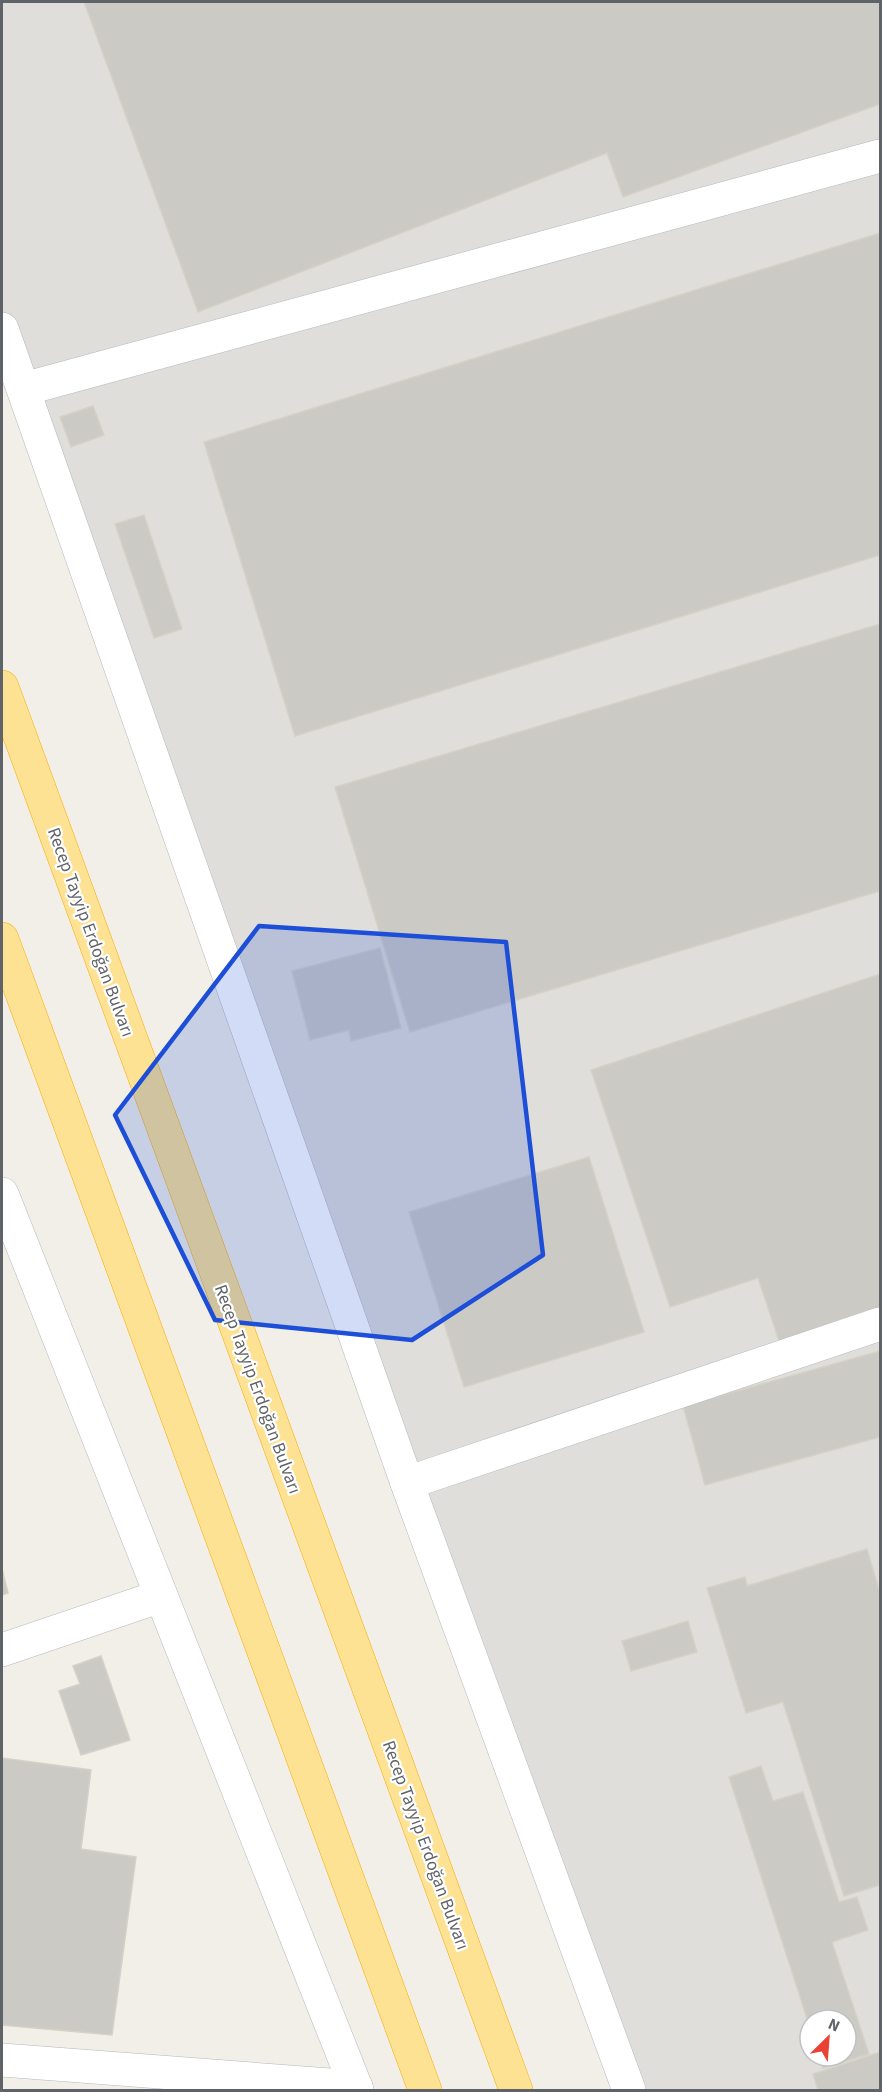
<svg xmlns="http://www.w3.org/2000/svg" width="882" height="2092" font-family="'Source Sans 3',sans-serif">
	<rect width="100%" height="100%" fill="#f1efe8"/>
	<!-- industrial -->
	<path fill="#e0deda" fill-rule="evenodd" d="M2,2H880V2090H629L2,325ZM810,2020H846V2056H810Z"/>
	<!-- building -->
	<g fill="#cccac5" stroke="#d6d1c6" stroke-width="1.5">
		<polygon points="84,2 880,2 880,104 623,197 607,153 198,312"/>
		<polygon points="880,233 880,555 295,736 204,442"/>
		<polygon points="93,406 104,435 71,447 60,417"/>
		<polygon points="144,515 182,629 154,638 115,524"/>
		<polygon points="880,624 880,891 410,1032 335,787"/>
		<polygon points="380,948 401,1028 351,1041 349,1030 310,1040 292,971"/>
		<polygon points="880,974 880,1307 779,1341 758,1278 670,1307 591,1070"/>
		<polygon points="589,1157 644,1332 464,1387 409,1212"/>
		<polygon points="880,1351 880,1437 705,1485 683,1406"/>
		<polygon points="867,1549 880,1593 880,1885 844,1896 783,1702 746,1713 707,1588 745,1577 747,1586"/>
		<polygon points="2,1569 8,1593 2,1595"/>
		<polygon points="688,1621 697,1652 631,1671 622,1641"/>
		<polygon points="101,1656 130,1740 81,1755 59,1691 80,1684 73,1666"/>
		<polygon points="2,1758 91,1770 81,1849 136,1857 112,2035 2,2025"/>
		<polygon points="761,1766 773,1801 803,1792 839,1902 857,1897 868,1930 832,1942 869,2054 823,2068 819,2056 846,2056 846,2020 810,2020 810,2028 729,1777"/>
		<polygon points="880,2052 880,2090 818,2090 813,2074"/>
	</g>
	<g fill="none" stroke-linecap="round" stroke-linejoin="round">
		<!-- minor casing -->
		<g stroke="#b5b8bc" stroke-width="34">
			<g id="minor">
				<polyline points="2,329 407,1483 629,2090"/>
				<polyline points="24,389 880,156"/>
				<polyline points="2,1194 357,2090"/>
				<polyline points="407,1483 880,1324"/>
				<polyline points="2,1650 161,1596"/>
				<polyline points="2,2060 356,2087"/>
			</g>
		</g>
		<!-- highway casing -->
		<g stroke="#f9ab00" stroke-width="34">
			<g id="highway">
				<polyline points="2,687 516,2090"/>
				<polyline points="2,939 425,2090"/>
			</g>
		</g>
		<!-- minor -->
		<use href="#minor" stroke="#fff" stroke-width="33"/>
		<!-- highway -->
		<use href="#highway" stroke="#fde293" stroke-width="33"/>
	</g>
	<!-- marked area -->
	<path fill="#1d4ed8" fill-opacity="0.2" stroke="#1d4ed8" stroke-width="4.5" stroke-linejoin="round" d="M259,926L506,942L543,1255L412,1340L215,1320L115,1115Z"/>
	<g text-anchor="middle" stroke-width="4.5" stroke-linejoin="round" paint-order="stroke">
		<!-- street labels -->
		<g font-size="18" fill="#5f6368" stroke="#fff">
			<text transform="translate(91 932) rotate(70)" y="6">Recep Tayyip Erdoğan Bulvarı</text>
			<text transform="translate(258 1389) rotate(70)" y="6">Recep Tayyip Erdoğan Bulvarı</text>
			<text transform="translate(426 1845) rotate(70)" y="6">Recep Tayyip Erdoğan Bulvarı</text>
		</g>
	</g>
	<!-- border -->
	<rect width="882" height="2092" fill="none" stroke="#5f6368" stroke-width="6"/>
	<!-- north arrow -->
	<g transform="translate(828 2038) rotate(25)"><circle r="28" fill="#ffffff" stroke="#bfc1c3" stroke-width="1.5"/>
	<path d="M0-4.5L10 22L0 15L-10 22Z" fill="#ea4335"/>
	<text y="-9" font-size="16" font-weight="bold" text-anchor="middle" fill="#5f6368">N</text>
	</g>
</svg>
